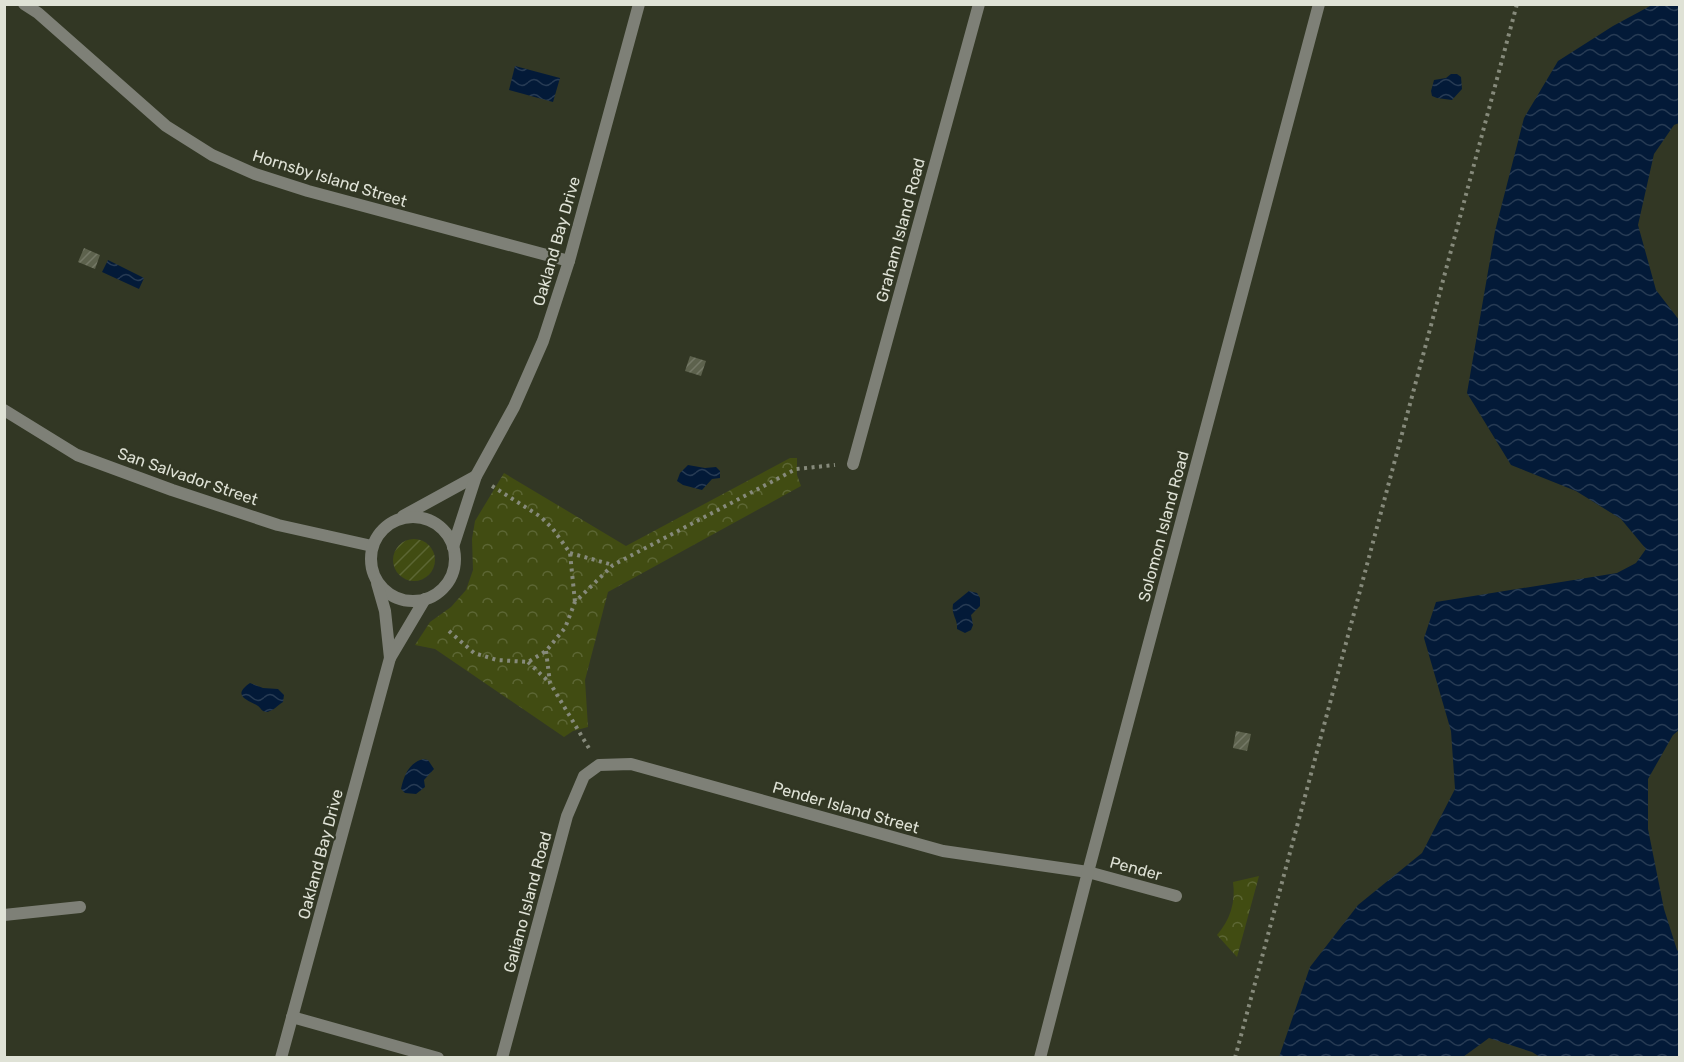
<svg xmlns="http://www.w3.org/2000/svg" width="1684" height="1062" font-family="Rubik,sans-serif">
	<defs>
		<pattern id="park-crowns" width="20" height="18" patternUnits="userSpaceOnUse" patternTransform="scale(1.5)"><rect width="20" height="18" fill="#414c12"/><path d="M2 6a3 3 0 1 1 6 0M12 15a3 3 0 1 1 6 0" fill="none" stroke="#5c6634"/></pattern>
		<pattern id="garden-furrows" width="10" height="10" patternUnits="userSpaceOnUse" patternTransform="scale(1.5)"><rect width="10" height="10" fill="#414c12"/><path d="M-1 1l2-2M0 10L10 0M9 11l2-2" fill="none" stroke="#5c6634"/></pattern>
		<pattern id="water-waves" width="16" height="10" patternUnits="userSpaceOnUse" patternTransform="scale(1.5)"><rect width="16" height="10" fill="#031a38"/><path d="M0 5q4-4 8 0t8 0" fill="none" stroke="#273b54"/></pattern>
		<pattern id="building-hatch" width="6" height="6" patternUnits="userSpaceOnUse" patternTransform="scale(1.5)"><rect width="6" height="6" fill="#5d624d"/><path d="M-1 1l2-2M0 6l6-6M5 7l2-2" fill="none" stroke="#747866"/></pattern>
	</defs>
	<rect width="100%" height="100%" fill="#323724"/>
	<!-- park -->
	<g fill="url(#park-crowns)">
		<polygon points="790,458 797,458 797,475 801,486 608,592 585,680 588,727 573,731 564,737 435,649 415,645 430,622 451,607 466,590 473,570 472,539 475,521 504,473 626,546"/>
		<path d="M1259,876L1237,957L1217,935C1230,920 1236,902 1233,882Z"/>
	</g>
	<!-- garden -->
	<circle fill="url(#garden-furrows)" cx="414" cy="560" r="21"/>
	<!-- water -->
	<g fill="url(#water-waves)">
		<polygon points="1652,5 1680,5 1679,123 1674,125 1654,154 1638,225 1656,290 1679,320 1679,730 1673,735 1648,779 1648,829 1664,909 1677,950 1679,952 1679,1057 1540,1057 1532,1052 1489,1038 1463,1057 1279,1057 1310,967 1358,905 1422,853 1455,789 1451,731 1424,638 1436,602 1617,573 1636,563 1646,549 1621,519 1576,491 1511,465 1467,393 1495,231 1524,118 1558,61 1613,26"/>
		<polygon points="515,66 560,78 553,102 509,90"/>
		<polygon points="1451,74 1457,74 1461,77 1462,89 1452,100 1437,98 1432,96 1431,91 1434,80 1446,78"/>
		<polygon points="108,260 144,278 139,289 102,272"/>
		<polygon points="688,465 705,468 716,467 720,471 720,478 712,479 702,490 683,485 677,481 680,473"/>
		<path d="M969,591L977,593L980,598V606L971,615L973,625L971,630L965,633L957,629C958,619 951,615 953,604Z"/>
		<path d="M250,683L263,688L278,689L284,695L283,702C278,705 272,712 266,712C261,711 261,708 258,706C248,700 231,696 250,683Z"/>
		<path d="M423,759L428,760L434,769L424,780L425,787L416,794L405,793L401,789C404,775 409,763 423,759Z"/>
	</g>
	<!-- building -->
	<g fill="url(#building-hatch)">
		<polygon points="84,248 100,255 95,269 78,262"/>
		<polygon points="690,356 706,361 701,376 685,371"/>
		<polygon points="1236,731 1251,734 1247,751 1233,748"/>
	</g>
	<g fill="none" stroke-linecap="round" stroke-linejoin="round">
		<!-- path -->
		<g stroke="#868a7b" stroke-width="4" stroke-dasharray="3 4.5" stroke-linecap="butt">
			<polyline points="492,486 541,517 553,529 570,553 575,602"/>
			<polyline points="570,553 613,565"/>
			<polyline points="449,631 474,653 497,660 528,662 546,651 565,628 575,602 613,565 796,469 835,465"/>
			<polyline points="546,651 550,683 590,750"/>
			<polyline points="528,662 550,683"/>
			<polyline points="1235,1058 1517,4"/>
		</g>
		<!-- street -->
		<g stroke="#7e8077" stroke-width="12">
			<polyline points="24,4 38,13 166,126 212,155 255,174 308,191 569,261"/>
			<polyline points="4,410 77,455 172,490 278,525 372,546"/>
			<polyline points="853,464 979,4"/>
			<polyline points="403,516 476,476"/>
			<circle cx="413" cy="559" r="42"/>
			<polyline points="453,547 476,476 514,407 543,341 569,261 639,4"/>
			<polyline points="377,583 385,611 390,658"/>
			<polyline points="4,915 80,907"/>
			<polyline points="292,1017 438,1058"/>
			<polyline points="281,1058 390,658 425,599"/>
			<polyline points="502,1058 567,816 584,776 599,765 631,764 943,851 1088,872 1176,896"/>
			<polyline points="1040,1058 1088,872 1319,4"/>
		</g>
	</g>
	<g text-anchor="middle" stroke-width="4.5" stroke-linejoin="round" paint-order="stroke">
		<!-- street labels -->
		<g font-size="16" fill="#dfe2d6" stroke="#323724">
			<text transform="translate(330 178) rotate(17)" y="6">Hornsby Island Street</text>
			<text transform="translate(900 230) rotate(-75)" y="6">Graham Island Road</text>
			<text transform="translate(556 241) rotate(-74)" y="6">Oakland Bay Drive</text>
			<text transform="translate(188 476) rotate(19)" y="6">San Salvador Street</text>
			<text transform="translate(1163 526) rotate(-75)" y="6">Solomon Island Road</text>
			<text transform="translate(846 807) rotate(16)" y="6">Pender Island Street</text>
			<text transform="translate(320 854) rotate(-75)" y="6">Oakland Bay Drive</text>
			<text transform="translate(1136 868) rotate(15)" y="6">Pender</text>
			<text transform="translate(527 902) rotate(-75)" y="6">Galiano Island Road</text>
		</g>
	</g>
	<!-- border -->
	<rect width="1684" height="1062" fill="none" stroke="#dfe2d6" stroke-width="12"/>
</svg>
